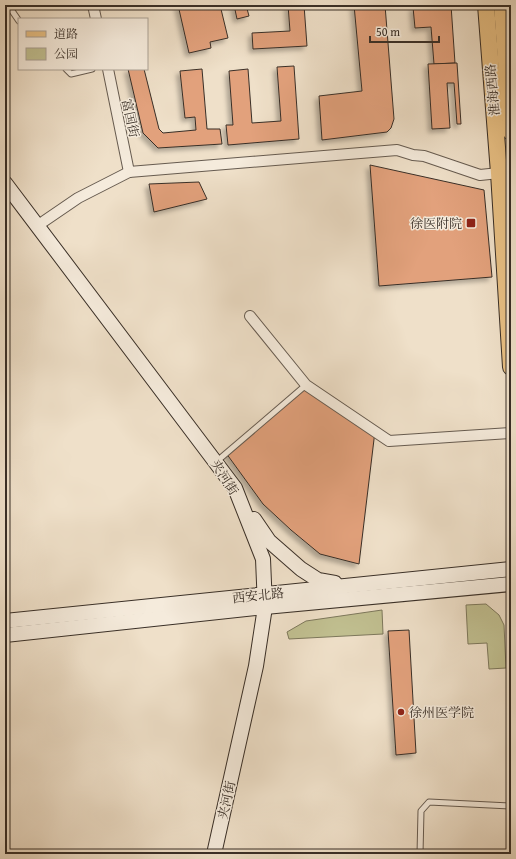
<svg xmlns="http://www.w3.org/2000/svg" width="516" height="859" font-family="'Gentium Book Plus','Noto Serif SC',serif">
	<defs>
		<filter id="shadow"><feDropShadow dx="-3.5" dy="3.5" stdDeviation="2" flood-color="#0004"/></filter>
	</defs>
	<rect width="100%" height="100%" fill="#efe0c9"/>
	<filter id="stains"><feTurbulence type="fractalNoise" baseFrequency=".005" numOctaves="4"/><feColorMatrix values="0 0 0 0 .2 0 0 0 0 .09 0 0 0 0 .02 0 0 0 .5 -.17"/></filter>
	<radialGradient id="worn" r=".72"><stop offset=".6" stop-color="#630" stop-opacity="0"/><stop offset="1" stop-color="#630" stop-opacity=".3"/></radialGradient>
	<!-- green -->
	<g fill="#c1c091" stroke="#7d785c">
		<polygon points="486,604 499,615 504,625 506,668 489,669 487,643 468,644 466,605"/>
		<polygon points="382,610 383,634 289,639 287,632 306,621"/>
	</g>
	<!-- building -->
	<g fill="#e2a17c" stroke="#392f27" filter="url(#shadow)">
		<polygon points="178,5 220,5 228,38 210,42 211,48 189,53"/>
		<polygon points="234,5 246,5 249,16 237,19"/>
		<polygon points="288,5 304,5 307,46 253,49 252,33 290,31"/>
		<polygon points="354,5 385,5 394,119 391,128 387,132 322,140 319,96 362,91"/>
		<polygon points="430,5 451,5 455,63 434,64 431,27 415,28 413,7 430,6"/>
		<polygon points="457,63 461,124 457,124 454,83 447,83 450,128 432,129 428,64"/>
		<polygon points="294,66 299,139 228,145 226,125 233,125 229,71 248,69 252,123 281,121 277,67"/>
		<polygon points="128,69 144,69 159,129 163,133 196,130 195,117 185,118 180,71 202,69 207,129 220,129 222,144 158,148 143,133"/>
		<polygon points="370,165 484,190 492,277 379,286"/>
		<polygon points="199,182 207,199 154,212 149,184"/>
		<polygon points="306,385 375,431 359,564 320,554 291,530 263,504 226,453"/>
		<polygon points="409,630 416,753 396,755 388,631"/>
	</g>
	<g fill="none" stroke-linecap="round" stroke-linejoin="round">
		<!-- lane casing -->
		<g stroke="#665b50" stroke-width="7">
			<g id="lane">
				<polyline points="8,5 19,21"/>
				<polyline points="66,69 71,74 92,69"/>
				<polyline points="216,462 306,385"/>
				<polyline points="420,854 421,811 429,802 511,806"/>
			</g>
		</g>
		<!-- street casing -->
		<g stroke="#665b50" stroke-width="12">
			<g id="street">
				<polyline points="93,5 96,19"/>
				<polyline points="108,69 129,172"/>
				<polyline points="37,226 78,198 129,172 397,150 413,155 424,156 480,175 499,173"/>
				<polyline points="250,316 306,385 389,441 511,433"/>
			</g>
		</g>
		<!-- secondary casing -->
		<g stroke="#392f27" stroke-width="16">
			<g id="secondary">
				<polyline points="5,183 235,488 263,559 265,607 256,666 214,854"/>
				<polyline points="254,519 269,541 301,569 318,580 335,583"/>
				<polyline points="5,621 511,569"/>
				<polyline points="5,635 265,607 511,584"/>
			</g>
		</g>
		<!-- primary casing -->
		<g stroke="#392f27" stroke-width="18">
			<g id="primary">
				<polyline points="486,5 499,173 511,367"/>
				<polyline points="502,5 511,132"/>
			</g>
		</g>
		<!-- lane -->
		<use href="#lane" stroke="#f5ebdc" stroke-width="5"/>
		<!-- street -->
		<use href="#street" stroke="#f5ebdc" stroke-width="10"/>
		<!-- secondary -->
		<use href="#secondary" stroke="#f5ebdc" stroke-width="14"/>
		<!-- primary -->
		<use href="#primary" stroke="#e8c084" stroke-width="16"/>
	</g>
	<!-- markers -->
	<g fill="#8f2418" stroke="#f5ebdc" stroke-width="1.5">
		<rect x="466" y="218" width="10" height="10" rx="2"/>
		<circle cx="401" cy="712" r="4"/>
	</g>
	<g text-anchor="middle" stroke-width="3" stroke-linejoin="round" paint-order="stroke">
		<!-- street labels -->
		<g font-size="13" fill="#392f27" stroke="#f5ebdc">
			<text transform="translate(492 90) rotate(-95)" y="5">淮海西路</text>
			<text transform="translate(131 118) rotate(78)" y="5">富国街</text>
			<text transform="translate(225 477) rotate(57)" y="5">夹河街</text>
			<text transform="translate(258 595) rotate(-6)" y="5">西安北路</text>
			<text transform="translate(226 800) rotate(-77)" y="5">夹河街</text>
		</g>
		<!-- poi labels -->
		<g font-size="13" fill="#392f27" stroke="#f5ebdc" text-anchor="end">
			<text x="462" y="228">徐医附院</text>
			<text x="409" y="717" text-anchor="start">徐州医学院</text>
		</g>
	</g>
	<!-- margin -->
	<rect width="516" height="859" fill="none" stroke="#efe0c9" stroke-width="20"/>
	<rect x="6" y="6" width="504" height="847" fill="none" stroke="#392f27" stroke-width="2"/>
	<rect x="10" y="10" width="496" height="839" fill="none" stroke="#392f27"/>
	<!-- legend -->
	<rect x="18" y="18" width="130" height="52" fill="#f5ebdc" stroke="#aaa094"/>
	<rect x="26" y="31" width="20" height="6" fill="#e8c084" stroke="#aaa094"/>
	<text x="54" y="38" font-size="12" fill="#392f27">道路</text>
	<rect x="26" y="48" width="20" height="12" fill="#c1c091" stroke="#aaa094"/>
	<text x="54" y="58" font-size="12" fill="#392f27">公园</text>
	<!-- scale -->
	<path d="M370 36v6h69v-6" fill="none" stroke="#392f27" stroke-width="2"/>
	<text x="376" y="36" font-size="12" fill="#392f27" stroke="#f5ebdc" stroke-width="3" paint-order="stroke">50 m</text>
	<rect width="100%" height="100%" filter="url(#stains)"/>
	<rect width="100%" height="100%" fill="url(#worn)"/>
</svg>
